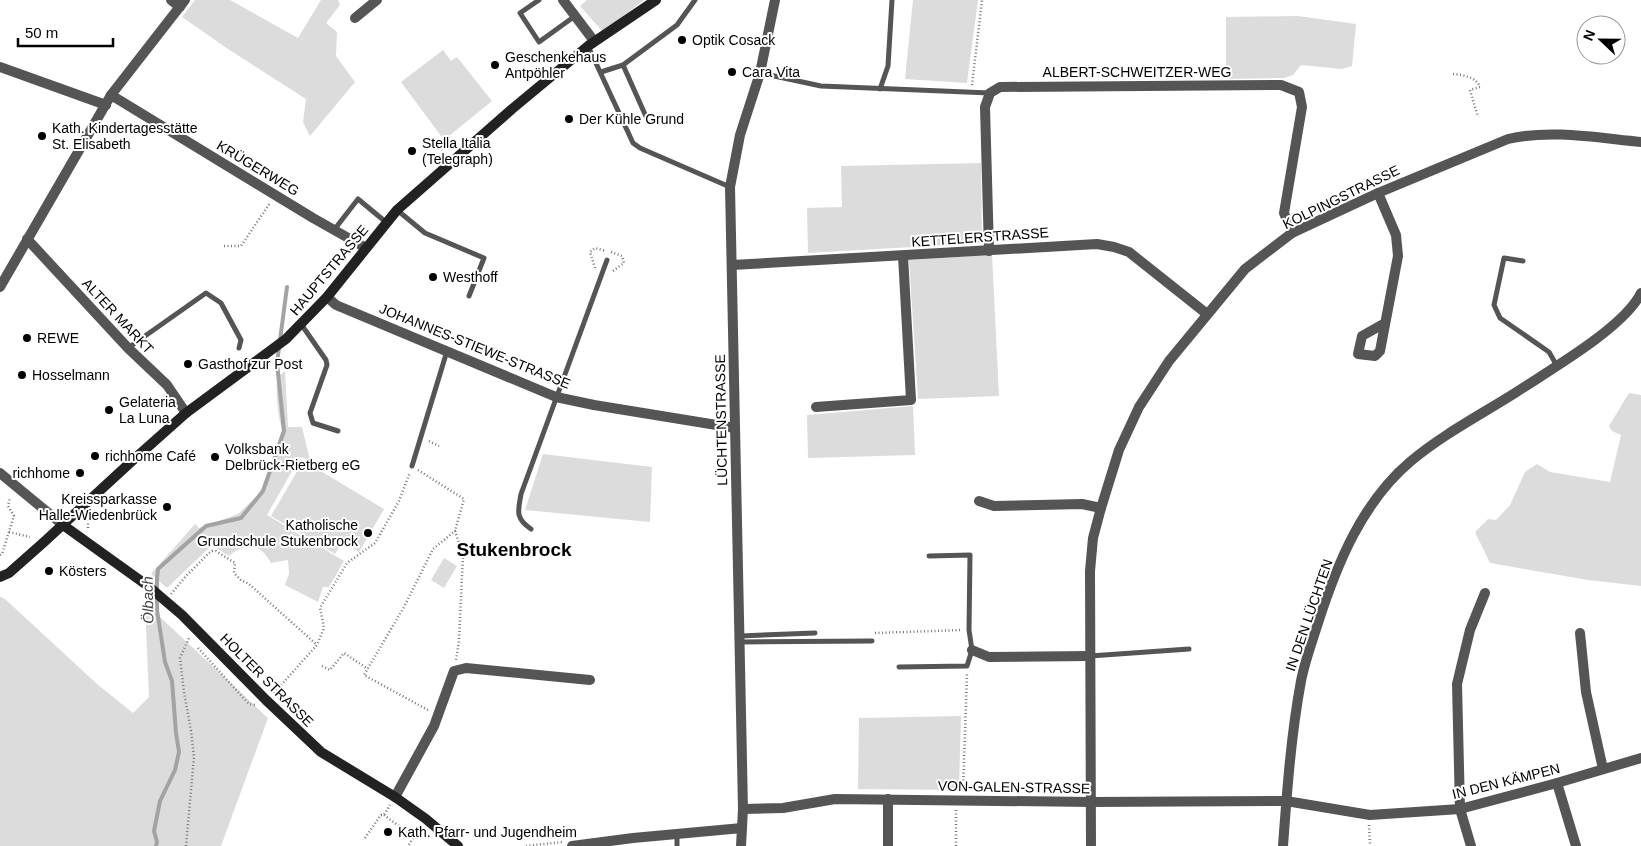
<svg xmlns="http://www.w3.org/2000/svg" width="1641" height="846" font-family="Arial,sans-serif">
	<rect width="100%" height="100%" fill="#fff"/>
	<!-- green -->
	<g fill="#dcdcdc">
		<polygon points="195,0 230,0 298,38 321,0 338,0 340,5 326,23 337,32 336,56 355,82 310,136 303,122 306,99 228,49 182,17"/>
		<polygon points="587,0 644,0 603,32 580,6"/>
		<polygon points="913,0 978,0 967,83 905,79"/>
		<polygon points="1298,16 1356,24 1352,66 1342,69 1301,65 1293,75 1284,78 1226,79 1226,17"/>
		<polygon points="443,50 451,61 457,57 492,101 444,140 401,82"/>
		<polygon points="981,163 982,243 808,253 807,208 842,207 841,166"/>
		<polygon points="992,255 999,396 918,399 909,260"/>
		<path d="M285,371L288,427H302L310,460L300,457L267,515L344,561L329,587H323L318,602L285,585L289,574L288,560L271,563C260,543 246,541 229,556L212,545L167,588L151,574L195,524L199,528L238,514L261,492L282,430C277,413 276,394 277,377Z"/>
		<polygon points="1629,393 1641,395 1641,586 1588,580 1490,563 1475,532 1488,519 1496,520 1510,505 1525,472 1537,464 1550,472 1610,482 1621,435 1612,431 1609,426"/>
		<polygon points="913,406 915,455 808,458 807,415"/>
		<polygon points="543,454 652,467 650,522 525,510"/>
		<polygon points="302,463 309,464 384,509 359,552 342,542 335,554 271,516"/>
		<polygon points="444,558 457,566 444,588 431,580"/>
		<polygon points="0,597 1,597 5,599 97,684 133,713 149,697 145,603 268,718 221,846 0,846"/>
		<polygon points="961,716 959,790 858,789 859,718"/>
	</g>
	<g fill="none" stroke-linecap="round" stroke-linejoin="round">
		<!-- stream -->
		<polyline stroke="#a3a3a3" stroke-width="4" points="156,846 157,842 154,831 160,801 175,770 179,752 176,733 172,681 165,662 157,610 157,578 158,569 206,526 241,518 263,491 284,431 277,363 287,287"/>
		<!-- path -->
		<g stroke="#777" stroke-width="2.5" stroke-dasharray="1 2.5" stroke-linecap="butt">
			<path d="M1453,74C1464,75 1476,77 1480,87L1470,90L1478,117"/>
			<polyline points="972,85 982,0"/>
			<polyline points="224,246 241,246 270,203"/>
			<polyline points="611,252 622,256 624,263 613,271"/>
			<polyline points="595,268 590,252 595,248 606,251"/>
			<polyline points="197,365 198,368"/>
			<polyline points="429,441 439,446"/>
			<polyline points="418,470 464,499 455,531"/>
			<polyline points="88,528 88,521 90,516"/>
			<polyline points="9,532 30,537"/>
			<polyline points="0,555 2,554 14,516 8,506 10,497"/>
			<polyline points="171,594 187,575 209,553 212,551 216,551 235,563 234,573 241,580 249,584 317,645"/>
			<polyline points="875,633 962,630"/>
			<polyline points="198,648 249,704 255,705"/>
			<polyline points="322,666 330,670 344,653 368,669"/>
			<polyline points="274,693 317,645 324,628 320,608 347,563 375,543 399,501 410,472"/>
			<polyline points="428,710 364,675 404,607 433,549 455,531 463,555 459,641 456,660"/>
			<polyline points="963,791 967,674"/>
			<polyline points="956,810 956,846"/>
			<polyline points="384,815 414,837 408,846"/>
			<polyline points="1369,825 1370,846"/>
			<polyline points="414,837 421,828"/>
			<polyline points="365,838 381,815 384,815 390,805"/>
			<polyline points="186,846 194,757 191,731 184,692 180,658 189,638"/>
			<polyline points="526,846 562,842"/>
		</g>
		<!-- lane -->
		<g stroke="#555" stroke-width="5">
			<polyline points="539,0 520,13 539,42 575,16"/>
			<polyline points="588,46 633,143 640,148 730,187"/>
			<polyline points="601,72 623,65"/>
			<polyline points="760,73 821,86 990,93"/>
			<polyline points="880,89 888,66 892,0"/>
			<polyline points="648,121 623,65 677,25 695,0"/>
			<polyline points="397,210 425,233 484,258 469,296"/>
			<polyline points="334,230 358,199 387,223"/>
			<polyline points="1523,261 1504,258 1494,305 1500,318 1549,352 1557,366"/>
			<polyline points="301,324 326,360 327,365 310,413 313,423 338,431"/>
			<polyline points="128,348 206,293 221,303 241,340 239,348"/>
			<polyline points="412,466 447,351"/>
			<path d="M531,529C515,518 518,511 521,494L607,260"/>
			<polyline points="740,636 815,633"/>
			<polyline points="740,642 872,641"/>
			<polyline points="1090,656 1189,649"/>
			<polyline points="899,667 967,666 972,650 969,630 970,555 929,556"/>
			<polyline points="677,846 677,834"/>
		</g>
		<!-- street -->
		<g stroke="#555" stroke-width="10">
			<polyline points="171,0 180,7"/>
			<polyline points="563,0 594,41"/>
			<polyline points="355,18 377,0"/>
			<polyline points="0,67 106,105"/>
			<polyline points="111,95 313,218 366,248"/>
			<polyline points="1378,193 1396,235 1398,256 1380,351 1375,356 1358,354 1362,336 1385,323"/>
			<polyline points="27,239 128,348 167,385 186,413"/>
			<polyline points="989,251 985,107 990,93 1000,87 1281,85 1299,92 1302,107 1284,213 1292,233"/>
			<polyline points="732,265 1097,244 1114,247 1129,252 1207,314"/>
			<polyline points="0,287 111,95 185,0"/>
			<polyline points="327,297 336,305 556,397 594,405 735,428"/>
			<polyline points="816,407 911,400 903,256"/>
			<polyline points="0,473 63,525"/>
			<polyline points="979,501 994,506 1082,504 1101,508"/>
			<polyline points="1580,633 1586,692 1603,769"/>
			<polyline points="972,650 989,657 1090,656"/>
			<polyline points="1557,783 1576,846"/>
			<polyline points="395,797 434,726 454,671 466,668 590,680"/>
			<polyline points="888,799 888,846"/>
			<polyline points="743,809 783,808 835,799 1091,802 1286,801 1370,815 1460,809 1557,783 1641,758"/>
			<polyline points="572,846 633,838 742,828"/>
			<polyline points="741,846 743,809 730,187 740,135 760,73 775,0"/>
			<path d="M1091,846L1090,571L1093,538L1101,508L1119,450L1139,407L1169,361L1245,269L1292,233L1378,193L1508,139C1550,129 1598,138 1641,142"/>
			<path d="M1283,846C1287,791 1291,735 1301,681C1305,661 1312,642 1318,623C1337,564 1362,502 1411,461C1442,435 1480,415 1515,393C1548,371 1624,328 1641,293"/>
			<polyline points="1471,846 1460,809 1457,684 1470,630 1485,593"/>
		</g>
		<!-- secondary -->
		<g stroke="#222" stroke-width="10">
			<polyline points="63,525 148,586 182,615 266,700 321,752 395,797 426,819 458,846"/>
			<polyline points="0,577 9,573 44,542 132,461 186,413 286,339 327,297 397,210 512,109 588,46 656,0"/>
		</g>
	</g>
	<!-- markers -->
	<g fill="#000" stroke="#fff" stroke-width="2">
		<circle cx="682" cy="40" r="5"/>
		<circle cx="495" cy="65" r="5"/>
		<circle cx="732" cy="72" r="5"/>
		<circle cx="569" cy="119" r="5"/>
		<circle cx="42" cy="136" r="5"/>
		<circle cx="412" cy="151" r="5"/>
		<circle cx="433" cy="277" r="5"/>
		<circle cx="27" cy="338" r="5"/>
		<circle cx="188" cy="364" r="5"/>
		<circle cx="22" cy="375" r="5"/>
		<circle cx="109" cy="410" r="5"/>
		<circle cx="95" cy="456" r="5"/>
		<circle cx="215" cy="457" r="5"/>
		<circle cx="80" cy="473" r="5"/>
		<circle cx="167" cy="507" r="5"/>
		<circle cx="368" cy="533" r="5"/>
		<circle cx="49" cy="571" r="5"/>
		<circle cx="388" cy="832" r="5"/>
	</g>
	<g text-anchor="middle" stroke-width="4" stroke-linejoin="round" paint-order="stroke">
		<!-- poi labels -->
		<g font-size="14" fill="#000" stroke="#fff" text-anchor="start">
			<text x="692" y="45">Optik Cosack</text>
			<text x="505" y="62">Geschenkehaus<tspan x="505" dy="16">Antpöhler</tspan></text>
			<text x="742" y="77">Cara Vita</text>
			<text x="579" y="124">Der Kühle Grund</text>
			<text x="52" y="133">Kath. Kindertagesstätte<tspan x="52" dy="16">St. Elisabeth</tspan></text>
			<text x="422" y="148">Stella Italia<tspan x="422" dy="16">(Telegraph)</tspan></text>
			<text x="443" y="282">Westhoff</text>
			<text x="37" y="343">REWE</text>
			<text x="198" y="369">Gasthof zur Post</text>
			<text x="32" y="380">Hosselmann</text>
			<text x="119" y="407">Gelateria<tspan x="119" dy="16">La Luna</tspan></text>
			<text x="225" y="454">Volksbank<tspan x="225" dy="16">Delbrück-Rietberg eG</tspan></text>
			<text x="105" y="461">richhome Café</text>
			<text x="70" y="478" text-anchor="end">richhome</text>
			<text x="157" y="504" text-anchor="end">Kreissparkasse<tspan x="157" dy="16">Halle-Wiedenbrück</tspan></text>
			<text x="358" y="530" text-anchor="end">Katholische<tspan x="358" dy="16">Grundschule Stukenbrock</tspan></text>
			<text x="59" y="576">Kösters</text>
			<text x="398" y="837">Kath. Pfarr- und Jugendheim</text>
		</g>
		<!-- street labels -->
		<g font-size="14" fill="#000" stroke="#fff">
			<text x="1137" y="77">ALBERT-SCHWEITZER-WEG</text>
			<text transform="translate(258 168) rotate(31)" y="5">KRÜGERWEG</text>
			<text transform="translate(1341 197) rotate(-26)" y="5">KOLPINGSTRASSE</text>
			<text transform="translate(980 237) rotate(-4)" y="5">KETTELERSTRASSE</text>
			<text transform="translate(329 270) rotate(-50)" y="5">HAUPTSTRASSE</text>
			<text transform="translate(118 316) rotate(47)" y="5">ALTER MARKT</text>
			<text transform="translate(475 346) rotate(22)" y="5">JOHANNES-STIEWE-STRASSE</text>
			<text transform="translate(721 420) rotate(-91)" y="5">LÜCHTENSTRASSE</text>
			<text transform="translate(1309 615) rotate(-71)" y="5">IN DEN LÜCHTEN</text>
			<text transform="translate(267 680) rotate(45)" y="5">HOLTER STRASSE</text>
			<text transform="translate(1506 781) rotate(-14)" y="5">IN DEN KÄMPEN</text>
			<text transform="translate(1014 787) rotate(1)" y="5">VON-GALEN-STRASSE</text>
		</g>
		<!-- water labels -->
		<g font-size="15" font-style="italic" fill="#444" stroke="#fff">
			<text transform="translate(148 600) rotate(-91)" y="5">Ölbach</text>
		</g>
		<!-- district labels -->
		<g font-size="19" font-weight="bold" fill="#000" stroke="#fff">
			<text x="514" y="556">Stukenbrock</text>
		</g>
	</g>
	<!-- north arrow -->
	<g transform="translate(1601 40) rotate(292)"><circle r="24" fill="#ffffff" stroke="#999999"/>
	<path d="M0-4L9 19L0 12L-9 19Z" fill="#000000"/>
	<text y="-8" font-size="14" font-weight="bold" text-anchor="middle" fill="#000000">N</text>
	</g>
	<!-- scale -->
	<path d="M18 38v8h95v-8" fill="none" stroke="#000000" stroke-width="2.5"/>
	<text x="25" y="38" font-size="15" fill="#000000" stroke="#ffffff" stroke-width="4" paint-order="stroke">50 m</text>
</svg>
